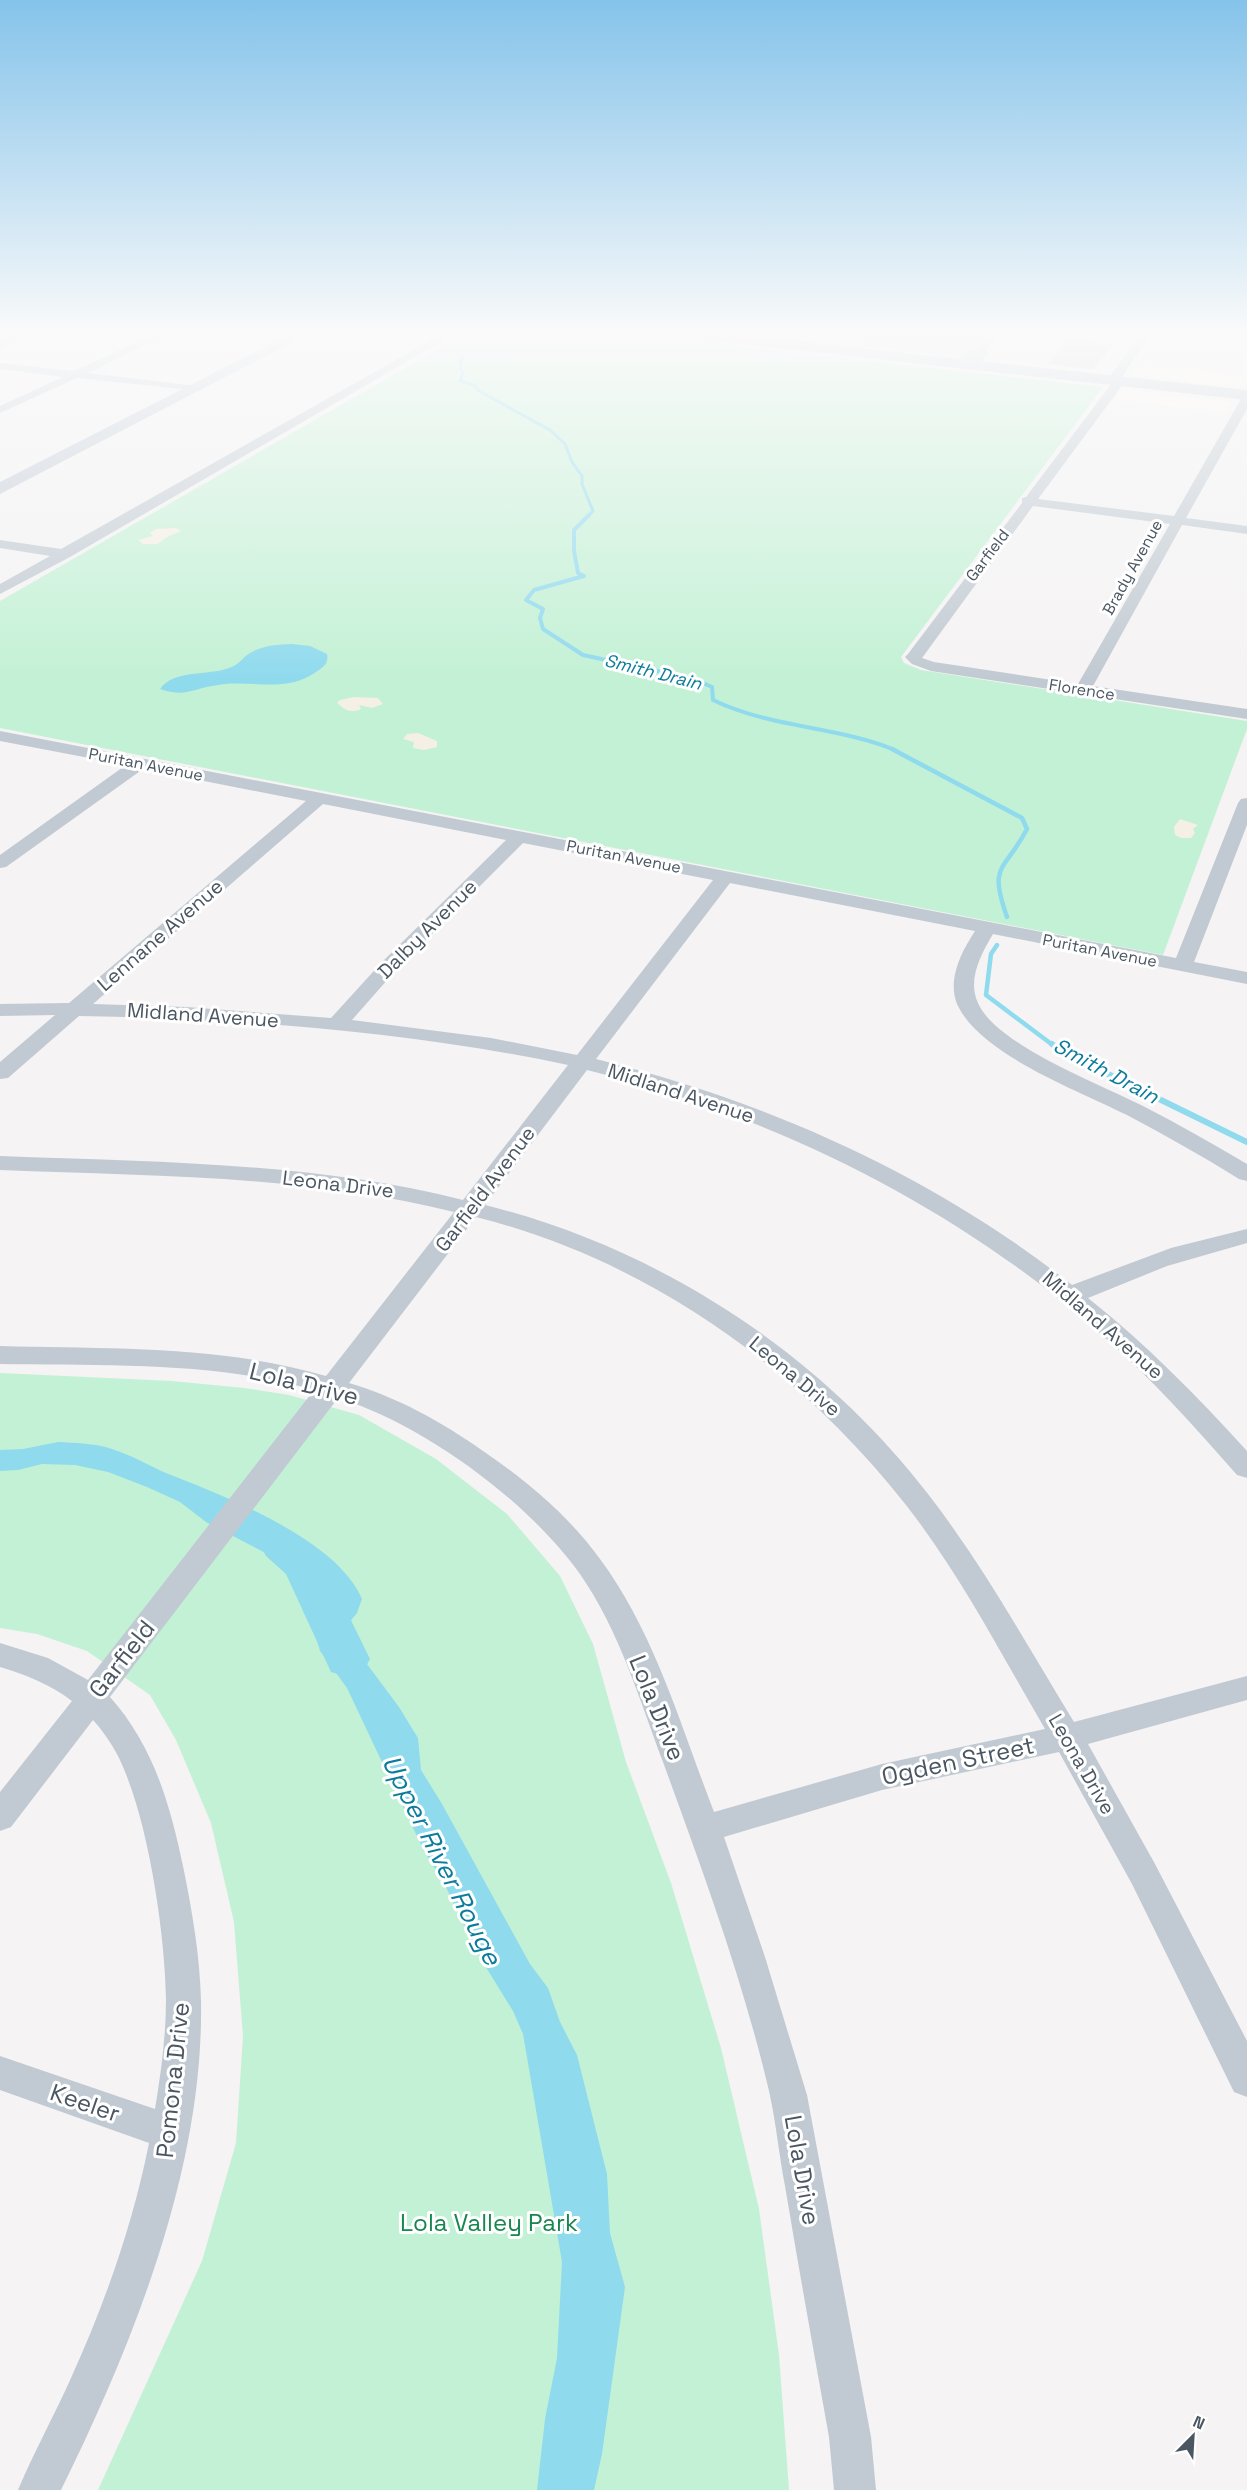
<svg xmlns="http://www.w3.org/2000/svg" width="1247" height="2490" font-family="'Space Grotesk',sans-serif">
	<rect width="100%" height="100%" fill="#f5f3f3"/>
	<!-- commercial -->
	<g fill="#fdf9ef">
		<polygon points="1140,364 1247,376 1240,387 1132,375"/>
		<polygon points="1122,389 1232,402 1226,413 1114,400"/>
	</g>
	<!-- education -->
	<polygon fill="#e6e4e5" points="868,331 917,331 964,336 969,332 991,334 968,357 853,345"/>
	<!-- green -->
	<g fill="#c3f1d5">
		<polygon points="470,331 597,331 1103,387 901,657 904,663 921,670 1247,721 1247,729 1163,955 0,728 0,601"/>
		<polygon points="0,1373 172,1381 244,1388 289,1395 359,1415 436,1459 507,1514 560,1576 593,1644 626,1762 671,1883 721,2048 759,2209 779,2355 789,2490 98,2490 202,2261 236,2143 243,2036 234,1922 211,1823 176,1740 150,1695 87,1651 37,1634 0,1628"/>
	</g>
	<!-- sand -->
	<g fill="#f5f0e5">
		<polygon points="176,528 181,531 167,537 158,544 143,544 138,540 153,536 150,533 156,529"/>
		<path d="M354,697L378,698L383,704L372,708L359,705L361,709C349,714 345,709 337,703L340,700Z"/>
		<polygon points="418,733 437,741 437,747 424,750 413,748 414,742 403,739 407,734"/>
		<polygon points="1180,819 1198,825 1193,829 1195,833 1191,838 1181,838 1175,835 1174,827"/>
	</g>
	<!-- water -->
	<g fill="#90daee">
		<path d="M292,644L310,646L327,654C329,664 323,667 316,672C285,694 252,679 218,685C194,688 185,698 160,689C174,669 208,676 229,668C238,665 241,660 247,655C261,645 276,645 292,644Z"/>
		<path d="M58,1442C75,1443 95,1443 112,1449C131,1455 148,1465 166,1473C224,1496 337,1539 362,1599L357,1613L348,1624L364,1660L399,1707L418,1738L421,1770L442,1804L530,1964L548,1988L560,2022L577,2055L607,2174L610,2233L625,2287L602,2454L594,2490H537L545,2419L557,2358L562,2262L523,2034L513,2011L476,1951L445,1885L424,1851L347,1688L320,1651L316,1637L330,1609L326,1595L296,1569L206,1522L180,1502L147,1487L108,1472L75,1465L42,1464L18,1470L0,1471V1450L23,1449Z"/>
	</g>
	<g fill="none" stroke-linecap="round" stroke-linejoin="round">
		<!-- stream-far3 -->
		<polyline stroke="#90daee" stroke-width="3" points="462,357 460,369 463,372 460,381 474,385 479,391 550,430 565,444 572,462 582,476 582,484 593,511 587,517"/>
		<!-- stream-far2 -->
		<path stroke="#90daee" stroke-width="4" d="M589,515L574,530V551L578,573L584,576L534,590L526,600L543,609L540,618L543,629L583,655L694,679L712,687L713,700C771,728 836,726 895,750"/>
		<!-- stream-far1 -->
		<g stroke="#90daee" stroke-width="4.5">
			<path d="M892,749L1022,818L1027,829C1004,873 988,863 1007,917"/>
			<polyline points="997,945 991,954 986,995 1054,1046"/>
		</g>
		<!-- stream -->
		<polyline stroke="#90daee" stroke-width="6" points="1052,1044 1061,1051 1247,1142"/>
		<!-- river -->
		<polygon fill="#90daee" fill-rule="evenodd" points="281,1529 296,1534 318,1553 370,1659 363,1672 347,1677 331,1672 286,1574 266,1556 260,1545 266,1534"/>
	</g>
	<!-- building -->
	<polygon fill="#cdcfd5" stroke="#d7d9de" stroke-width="1.5" points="1068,340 1112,345 1093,369 1048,364"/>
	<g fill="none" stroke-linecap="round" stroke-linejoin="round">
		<!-- street -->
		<g fill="#c1cad2" fill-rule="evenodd">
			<polygon points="22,331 36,331 0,347 0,340"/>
			<polygon points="161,331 175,331 88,373 196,386 202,389 200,391 77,378 0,413 0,406 63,377 0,369 0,363 74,371"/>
			<polygon points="414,331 433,331 449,337 70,557 0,594 0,584 50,556 0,548 0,540 61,549 435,338"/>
			<polygon points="798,331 810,331 791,347 783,347 783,343"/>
			<polygon points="992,331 1003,331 986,351 989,354 976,367 968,367 967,365 974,356 964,366 956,366 956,362 967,351 976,350"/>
			<path d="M1143,331H1153L1123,375L1121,387L1038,499L1174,516L1241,399L1247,396V409L1186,518L1247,526V534L1182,525L1093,686L1247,709V719L931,671L912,664L905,657L908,654L1022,503V498L1026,497L1109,387L1111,375ZM1033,506L1170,524L1078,684L934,662L922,658Z"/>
			<path d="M0,731L1176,958L1238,803L1241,799L1247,798V825L1194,962L1247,972V984L993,934C981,954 967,980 978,1003C996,1045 1102,1085 1143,1106C1178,1124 1213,1144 1247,1164V1181L1239,1179C1202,1156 1165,1135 1127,1115C1080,1091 980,1055 957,1004C947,979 962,951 975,931L730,883L596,1059C767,1101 934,1176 1072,1285L1171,1248L1247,1229V1243L1167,1266L1088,1298C1146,1344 1197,1396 1247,1451V1478L1237,1475C1194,1426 1151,1378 1102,1335C957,1207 775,1116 587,1070L485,1205C658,1248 819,1352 928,1494C983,1565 1027,1645 1074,1722L1247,1676V1700L1088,1744L1155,1864L1247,2041V2097L1234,2092L1132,1884L1059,1752L882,1790L724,1837L765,1957L807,2095L871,2437L876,2490H834L829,2437C814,2353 799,2270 785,2186C779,2155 776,2122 769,2091C743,1980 702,1869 663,1762C639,1698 619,1630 580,1574C528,1501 423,1424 338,1398L110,1697C153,1745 170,1804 183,1866C192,1910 200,1956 201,2001C204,2167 134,2342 61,2490H18C34,2452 54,2416 71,2378C105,2303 133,2224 149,2143L0,2090V2056L155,2109C161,2073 166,2036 166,2000C165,1932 148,1818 119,1758C112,1744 103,1731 93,1720L11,1827L0,1831V1792L72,1701C50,1684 26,1675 0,1667V1643L48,1658L88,1680L314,1390C214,1361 104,1366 0,1364V1346C108,1349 221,1345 326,1376L454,1212C306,1175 151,1176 0,1170V1156C155,1162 312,1162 463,1200L568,1065C408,1031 243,1019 79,1016L8,1078L0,1079V1062L55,1015L0,1016V1004L69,1003L306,801L143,769L6,867L0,868V855L126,765L0,741ZM323,804L506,840L382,962L331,1018L186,1007L93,1004ZM523,843L713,880L577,1055L491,1038L352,1020L396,970ZM476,1217C647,1260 798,1367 906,1505C960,1574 1001,1654 1045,1729L882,1764L714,1812C681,1727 655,1633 600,1559C569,1516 527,1481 483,1451C442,1422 397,1397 349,1383Z"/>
		</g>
		<!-- secondary -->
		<g fill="#c1cbd6" fill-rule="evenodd">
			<polygon points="296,331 314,331 0,494 0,482"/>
			<polygon points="653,331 701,331 1247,390 1247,400 660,335"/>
		</g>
	</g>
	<!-- sky -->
	<linearGradient id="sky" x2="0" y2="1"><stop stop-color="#85c3ea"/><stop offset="0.49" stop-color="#fafafa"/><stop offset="1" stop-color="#fafafa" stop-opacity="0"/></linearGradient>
	<rect width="1247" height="680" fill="url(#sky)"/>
	<g text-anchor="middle" stroke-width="6" stroke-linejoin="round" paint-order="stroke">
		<!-- far-street labels -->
		<g font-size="16" fill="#4a5661" stroke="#fff">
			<text transform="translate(987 555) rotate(-53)" y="6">Garfield</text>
			<text transform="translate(1132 567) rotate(-61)" y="6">Brady Avenue</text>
			<text transform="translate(1082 689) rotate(9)" y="6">Florence</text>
			<text transform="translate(146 764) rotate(11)" y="6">Puritan Avenue</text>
			<text transform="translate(624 856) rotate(11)" y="6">Puritan Avenue</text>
			<text transform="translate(1100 950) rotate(11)" y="6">Puritan Avenue</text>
		</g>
		<!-- far-water labels -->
		<g font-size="18" font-style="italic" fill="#0c7c9b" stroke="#fff">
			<text transform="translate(653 672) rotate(14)" y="6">Smith Drain</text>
		</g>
		<!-- street labels -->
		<g font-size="20" fill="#4a5661" stroke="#fff">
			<text transform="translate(427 929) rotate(-45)" y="7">Dalby Avenue</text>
			<text transform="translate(160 935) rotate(-41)" y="7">Lennane Avenue</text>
			<text transform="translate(203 1015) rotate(4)" y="7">Midland Avenue</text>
			<text transform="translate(681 1093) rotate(18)" y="7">Midland Avenue</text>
			<text transform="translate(338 1184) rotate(7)" y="7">Leona Drive</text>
			<text transform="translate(485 1189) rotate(-53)" y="7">Garfield Avenue</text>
			<text transform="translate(1103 1325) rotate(41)" y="7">Midland Avenue</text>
			<text transform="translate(795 1376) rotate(40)" y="7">Leona Drive</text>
			<text transform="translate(1082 1764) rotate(60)" y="7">Leona Drive</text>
		</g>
		<!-- water labels -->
		<g font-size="21" font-style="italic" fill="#0c7c9b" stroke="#fff">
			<text transform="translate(1106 1071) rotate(28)" y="7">Smith Drain</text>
		</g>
		<!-- near-street labels -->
		<g font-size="24" fill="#4a5661" stroke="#fff">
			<text transform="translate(304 1384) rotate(14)" y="8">Lola Drive</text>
			<text transform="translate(122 1659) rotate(-52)" y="8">Garfield</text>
			<text transform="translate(657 1708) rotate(68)" y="8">Lola Drive</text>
			<text transform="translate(958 1761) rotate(-12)" y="8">Ogden Street</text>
			<text transform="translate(173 2080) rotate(-84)" y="8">Pomona Drive</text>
			<text transform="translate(85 2103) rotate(19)" y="8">Keeler</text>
			<text transform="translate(802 2170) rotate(80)" y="8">Lola Drive</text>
		</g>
		<!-- near-park labels -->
		<g font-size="24" fill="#17864f" stroke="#fff">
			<text x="489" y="2231">Lola Valley Park</text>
		</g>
		<!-- near-water labels -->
		<g font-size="26" font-style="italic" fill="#0c7c9b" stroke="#fff">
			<text transform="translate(442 1860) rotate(63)" y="9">Upper River Rouge</text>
		</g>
	</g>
	<!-- north arrow -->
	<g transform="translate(1193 2436) rotate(24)" stroke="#ffffff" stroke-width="4.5" paint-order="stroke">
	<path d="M0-4.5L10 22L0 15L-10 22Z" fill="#4a5661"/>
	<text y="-9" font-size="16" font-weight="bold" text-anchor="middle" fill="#4a5661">N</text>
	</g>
</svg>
